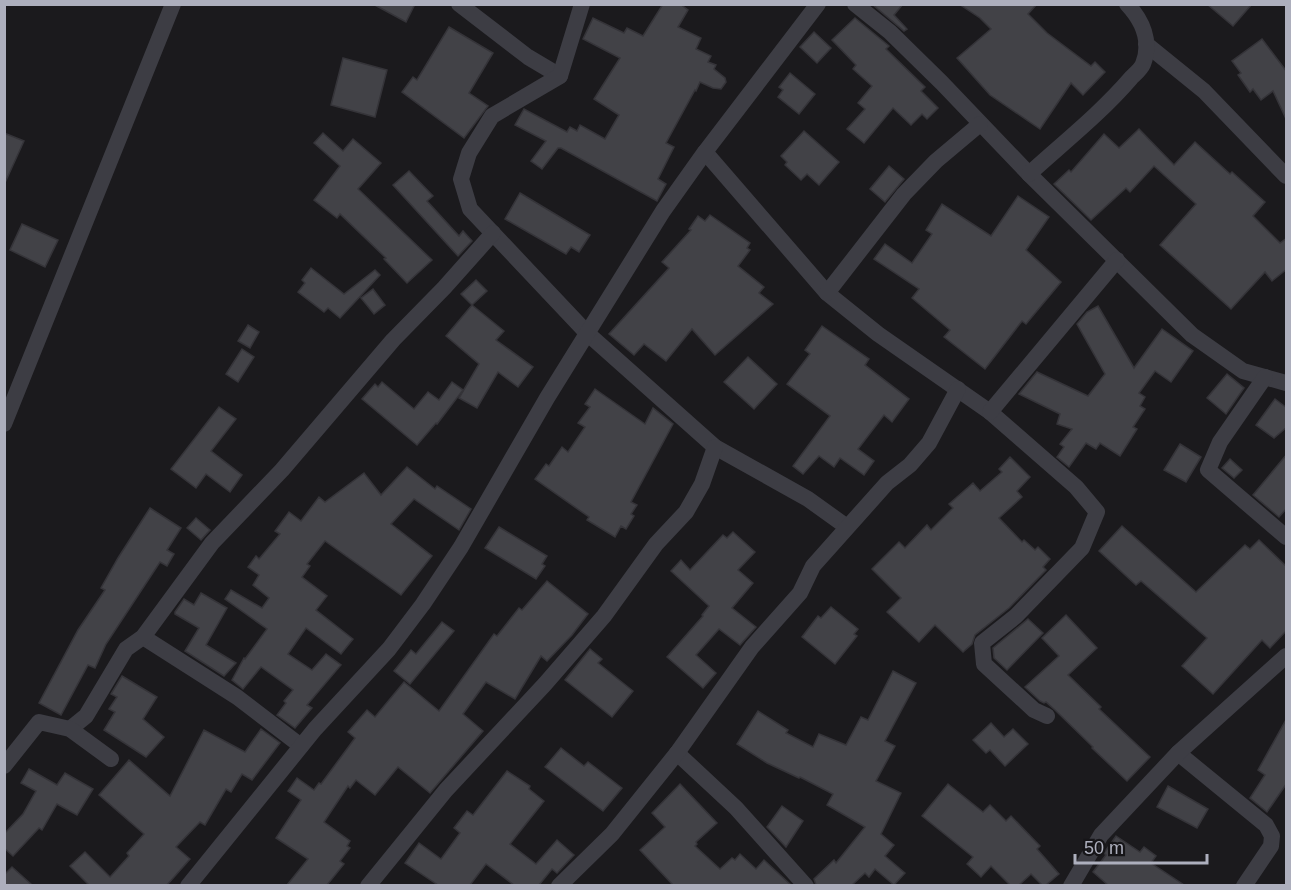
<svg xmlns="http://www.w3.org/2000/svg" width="1291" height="890" font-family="Helvetica,sans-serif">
	<rect width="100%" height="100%" fill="#1b1a1d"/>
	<!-- building -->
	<g fill="#424247" stroke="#353439" stroke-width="1.5">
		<polygon points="373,4 415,4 406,22"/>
		<polygon points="663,4 680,4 688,10 678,27 701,38 696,49 711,56 708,62 716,65 714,69 725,78 726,82 721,89 713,88 700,82 696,91 695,90 666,143 674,147 658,179 666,184 657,201 561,148 558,148 542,169 531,161 546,141 515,125 524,109 567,132 570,127 577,131 580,125 605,139 619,115 594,99 620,58 583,39 593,18 624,33 627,28 643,36"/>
		<polygon points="872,4 903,4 894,15 907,29 904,31"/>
		<polygon points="959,4 1037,4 1028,14 1047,33 1091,66 1095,62 1105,72 1083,95 1071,83 1040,129 990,95 957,58 991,29 980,18"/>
		<polygon points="1207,4 1252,4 1233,26"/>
		<polygon points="855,18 889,46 886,49 925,87 921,91 938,108 927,119 922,114 911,125 893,108 864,143 847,129 865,109 858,103 872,86 853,69 856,65 832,40"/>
		<polygon points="449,27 493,53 469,93 488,106 464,138 402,92 413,77 417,80"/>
		<polygon points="814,32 831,48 817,63 800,47"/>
		<polygon points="1262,39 1287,72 1287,121 1273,91 1261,100 1253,89 1250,92 1238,75 1241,73 1232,61"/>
		<polygon points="343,58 387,70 375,117 331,105"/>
		<polygon points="790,73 815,94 799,114 778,97 783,90 779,87"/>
		<polygon points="1139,129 1174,165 1195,142 1230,174 1232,172 1265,202 1253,216 1280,243 1287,238 1287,269 1272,281 1265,272 1231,309 1160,245 1196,204 1154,166 1130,192 1126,188 1091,220 1054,184 1069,170 1071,172 1104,134 1119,148"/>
		<polygon points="804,131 839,162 819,185 807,174 801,180 785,165 787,162 781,156"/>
		<polygon points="4,133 24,141 4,185"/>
		<polygon points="323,133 343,151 353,139 381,163 358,189 432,260 407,283 384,259 386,258 340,214 337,218 314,200 340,166 314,143"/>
		<polygon points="889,166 904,179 885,202 870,189"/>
		<polygon points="409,171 433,196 427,201 459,236 463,231 472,241 458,256 393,185"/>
		<polygon points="520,193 590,235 579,252 571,247 566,254 505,219"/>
		<polygon points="1018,196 1049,217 1026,250 1061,282 1026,324 1022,321 985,369 944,337 950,330 912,298 919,289 874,259 885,244 912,263 932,234 926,230 942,204 991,236"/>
		<polygon points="710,215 750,243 747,248 750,250 738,266 764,287 759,293 773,304 715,355 692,329 666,361 644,344 634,355 609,334 669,268 662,262 691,230 689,229 698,216 705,221"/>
		<polygon points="22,224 58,240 45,267 10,250"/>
		<polygon points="311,268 344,294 375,270 380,275 340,318 328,308 324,312 298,292 305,283 302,280"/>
		<polygon points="476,280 487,291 472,305 461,294"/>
		<polygon points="373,289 385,305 374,314 361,298"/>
		<polygon points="472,305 504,331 496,340 533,367 518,387 498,372 477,408 459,398 479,364 446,336"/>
		<polygon points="1098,306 1134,368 1162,329 1193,351 1171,382 1155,371 1139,393 1145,397 1140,406 1145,409 1133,427 1137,429 1120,456 1100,443 1096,449 1086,443 1069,467 1057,457 1064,447 1060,444 1072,429 1057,424 1060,414 1019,394 1037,372 1088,396 1105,374 1077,324 1087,312"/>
		<polygon points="248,325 259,332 250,348 238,341"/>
		<polygon points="822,326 869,359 865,365 909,399 892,422 884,415 858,449 874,461 864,475 840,458 834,467 819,456 803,474 793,466 830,416 787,384 810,354 805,350"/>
		<polygon points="242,349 254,357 238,382 226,374"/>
		<polygon points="748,357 777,384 754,409 724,382"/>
		<polygon points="1227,374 1244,388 1226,414 1207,398"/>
		<polygon points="382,382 414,409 428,392 439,400 452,382 463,390 437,424 436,423 417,445 362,399 375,384 378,387"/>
		<polygon points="595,389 645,424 653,408 673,424 631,502 637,505 631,514 634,516 626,529 621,526 615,537 587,520 589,517 535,479 546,464 549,466 562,447 568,452 585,427 578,423 590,407 585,404"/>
		<polygon points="1275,399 1287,408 1287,427 1274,438 1256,425"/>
		<polygon points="219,407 236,419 211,451 242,475 230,492 206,474 196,488 171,469"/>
		<polygon points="1180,444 1201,457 1186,482 1164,470"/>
		<polygon points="1287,454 1287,508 1279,517 1253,495"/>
		<polygon points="1010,457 1030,477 1017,491 1022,497 999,518 1022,542 1024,540 1035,550 1038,547 1050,559 1043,567 1046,570 1009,608 975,635 972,644 963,652 935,625 919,642 887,612 901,598 872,569 899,542 905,548 927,525 931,530 953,508 949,504 973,483 980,491 1002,472 999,469"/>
		<polygon points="1230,459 1242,470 1234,478 1222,468"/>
		<polygon points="407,467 435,489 437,486 471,509 459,530 414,499 391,524 432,556 401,595 325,541 307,564 310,566 302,577 327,596 316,610 353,639 341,654 306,628 288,654 312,670 326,654 341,665 307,705 312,708 295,728 277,715 286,703 284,701 293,690 261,667 243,689 232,680 244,658 245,659 267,629 225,599 231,590 262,608 269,598 253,585 259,575 248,567 256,556 259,559 280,534 275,531 289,512 301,521 319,497 325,502 364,473 381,495"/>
		<polygon points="150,508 181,528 167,550 174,554 167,566 160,562 106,644 95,668 88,665 61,715 39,703 78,630 105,590 101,588 118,558"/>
		<polygon points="196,518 210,530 201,540 187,528"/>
		<polygon points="1122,526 1196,592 1245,545 1250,549 1259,540 1287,567 1287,630 1270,648 1262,640 1213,694 1182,666 1207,638 1141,581 1136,585 1099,551"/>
		<polygon points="499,527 547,556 542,564 545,566 536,579 485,548"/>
		<polygon points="733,532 755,552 738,570 753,583 732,608 756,627 740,645 719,629 696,655 716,673 703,688 667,657 703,616 702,615 709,606 671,571 681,560 690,570 723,535 727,538"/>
		<polygon points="547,581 588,614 572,635 547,661 541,656 515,699 486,682 463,714 483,731 430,793 398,767 375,795 356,780 350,788 348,786 324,822 350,841 347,846 350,848 340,861 344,864 327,885 287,885 308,859 276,838 301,800 288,791 297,778 314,790 319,783 321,784 355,738 348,732 367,710 375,717 404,682 439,711 494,634 497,636 519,608 522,610"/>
		<polygon points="201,593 227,608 206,645 236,663 224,676 185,651 199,628 175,614 175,612 184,599 194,605"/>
		<polygon points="831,607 858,629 854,634 857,636 835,664 802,637 818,616 821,618"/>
		<polygon points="1066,615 1097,648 1068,675 1101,707 1099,709 1150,757 1127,781 1092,748 1093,747 1055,710 1046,702 1044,703 1040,701 1025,687 1059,656 1042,638"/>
		<polygon points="1028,619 1043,633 1007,670 994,658 993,648"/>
		<polygon points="442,622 454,631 410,684 394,671 411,650 416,654"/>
		<polygon points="590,649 602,659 598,663 633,691 612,717 565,680"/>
		<polygon points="893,671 916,683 885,741 895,746 876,781 901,793 881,834 894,845 885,856 905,873 894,885 875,869 869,877 865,873 852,885 816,885 814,879 834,860 836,863 865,827 827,805 833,794 800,777 799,778 767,763 737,744 758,711 788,730 786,733 813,747 819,734 846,745 861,717 868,720"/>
		<polygon points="122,676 157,697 143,719 164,737 146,757 104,730 115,712 109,709 117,697 111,694"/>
		<polygon points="1287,718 1287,783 1267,812 1250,798 1265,775 1258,770"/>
		<polygon points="991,723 1004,737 1013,729 1028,744 1005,766 990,750 986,753 973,740"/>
		<polygon points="261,729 280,743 252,780 242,774 231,792 226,789 205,825 200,822 176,847 190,859 167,885 89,885 70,866 85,852 110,877 129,856 127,853 144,834 99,795 129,760 170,796 204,730 245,752"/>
		<polygon points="561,748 584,766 588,762 622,788 603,811 545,767"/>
		<polygon points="29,769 57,785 65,773 93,789 77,815 57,804 42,830 39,828 13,856 4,848 4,834 23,814 36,791 21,783"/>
		<polygon points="507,771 530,786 529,789 544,801 510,844 536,864 557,840 574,855 557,873 552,869 539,885 514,885 486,864 470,885 438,885 405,863 419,843 441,859 460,833 454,828 467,811 473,815"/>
		<polygon points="680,784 717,823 696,842 697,844 695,846 720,869 732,858 735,860 740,854 756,869 764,860 791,885 673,885 640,850 665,827 652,813"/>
		<polygon points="948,784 983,812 990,805 1006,821 1011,816 1040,846 1037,849 1059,874 1046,885 1042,885 1031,874 1019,885 1010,885 991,866 981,877 967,864 973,857 922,816"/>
		<polygon points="1168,786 1208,809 1197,828 1157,807"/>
		<polygon points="782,806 803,821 786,847 767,827"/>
		<polygon points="1116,836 1140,852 1144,847 1156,856 1151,863 1184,885 1108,885 1093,872 1106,855 1104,853"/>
		<polygon points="12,867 32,885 4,885 4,875"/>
	</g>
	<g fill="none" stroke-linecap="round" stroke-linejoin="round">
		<!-- minor -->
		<g stroke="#3d3d44" stroke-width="16">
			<polyline points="459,4 528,57 560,76"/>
			<polyline points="582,4 560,76 492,116 469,153 461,179 470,209 587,333 715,447 808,499 847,527"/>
			<polyline points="855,4 890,32 942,83 1029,174 1192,335 1243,371 1286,383"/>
			<polyline points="1146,44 1204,91 1286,176"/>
			<polyline points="705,152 827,293 878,334 990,412 1076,487 1097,512 1082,548 1016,616 982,643 984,664 1034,710 1047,716"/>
			<path d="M1029,174C1063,143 1101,113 1131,78C1135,74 1141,69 1143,64C1152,41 1142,20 1127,4"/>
			<polyline points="827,293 904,194 936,161 980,124"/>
			<polyline points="1265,377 1220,442 1208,470 1286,537"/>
			<polyline points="990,412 1117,260"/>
			<polyline points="4,424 173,4"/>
			<polyline points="143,637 237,697 301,746"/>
			<polyline points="70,729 86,716 126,649 143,637 212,543 282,470 393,340 444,288 493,233"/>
			<polyline points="677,753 736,808 806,886"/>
			<polyline points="1178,753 1266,825 1272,836 1271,846 1244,886"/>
			<polyline points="4,766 39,722 70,729 111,759"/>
			<polyline points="188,886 315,729 389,649 423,604 461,547 547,398 663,211 705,152 818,4"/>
			<polyline points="368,886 446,790 545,684 604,616 656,544 686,512 702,484 715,447"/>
			<polyline points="559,886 612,834 677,753 752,647 800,593 813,566 887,483 910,465 929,443 958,389"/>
			<polyline points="1071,886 1101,835 1178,753 1286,656"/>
		</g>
	</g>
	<!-- border -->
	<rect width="1291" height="890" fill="none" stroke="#adafbd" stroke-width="12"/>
	<!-- scale -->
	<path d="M1075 854v9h132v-9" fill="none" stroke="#adafbd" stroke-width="3"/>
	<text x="1084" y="854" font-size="18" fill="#adafbd" stroke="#161518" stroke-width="4.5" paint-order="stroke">50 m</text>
</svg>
